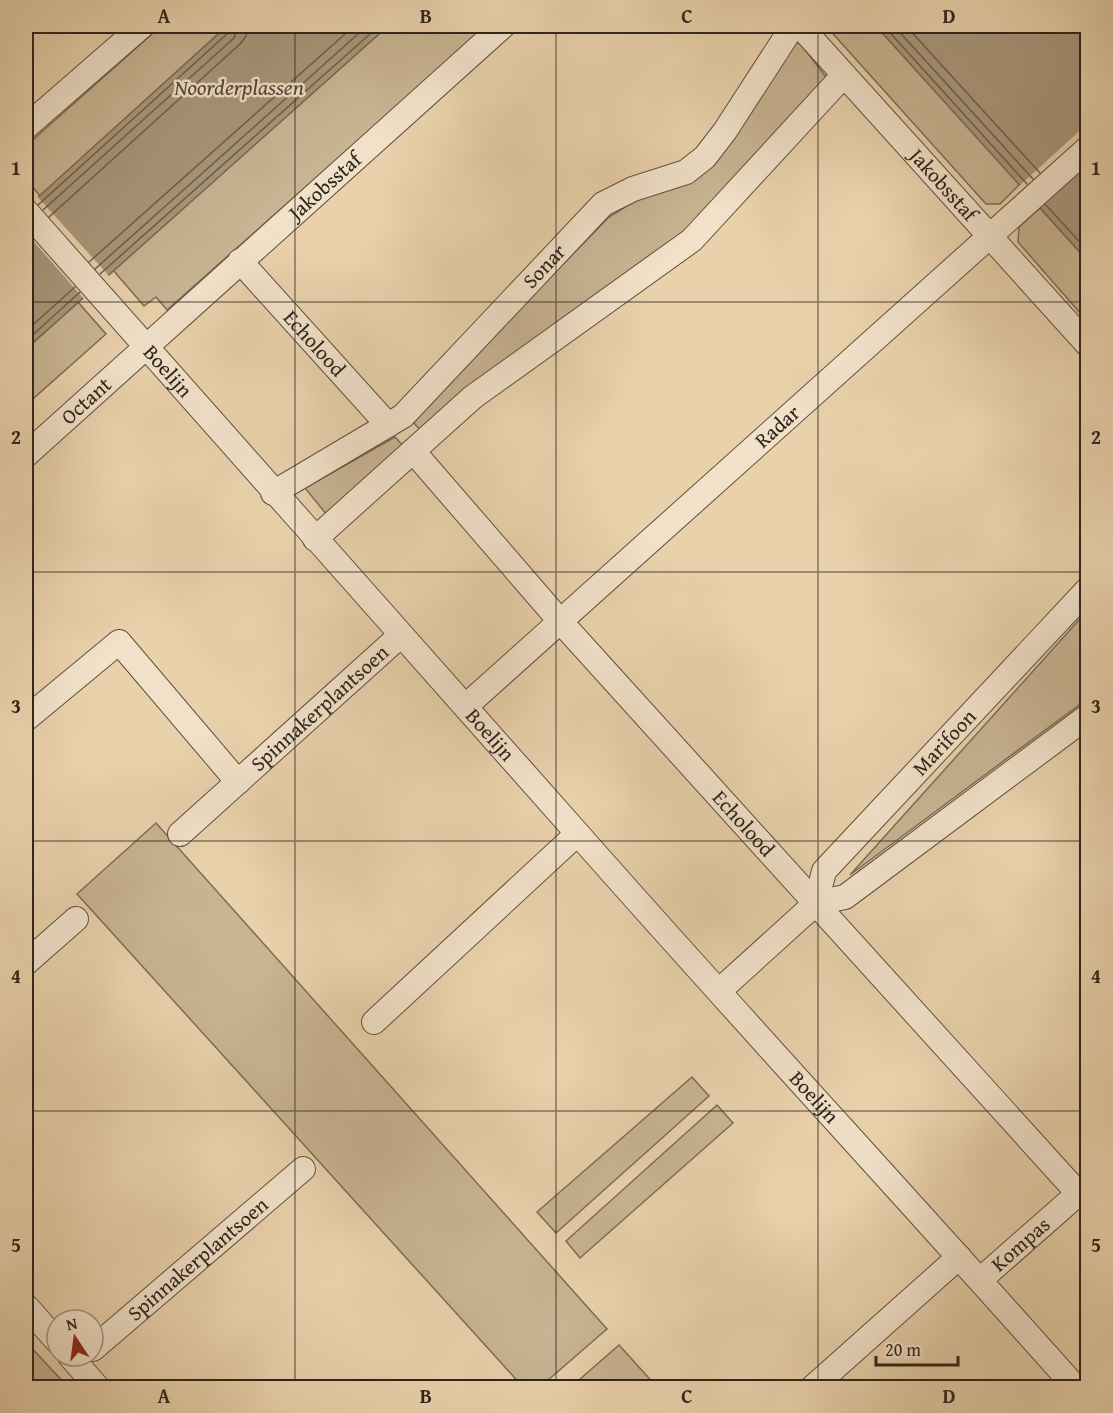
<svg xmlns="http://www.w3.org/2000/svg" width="1113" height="1413" font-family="'Gentium Book Plus',serif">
	<rect width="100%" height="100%" fill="#e9d1ac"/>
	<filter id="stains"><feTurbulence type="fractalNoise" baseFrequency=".00333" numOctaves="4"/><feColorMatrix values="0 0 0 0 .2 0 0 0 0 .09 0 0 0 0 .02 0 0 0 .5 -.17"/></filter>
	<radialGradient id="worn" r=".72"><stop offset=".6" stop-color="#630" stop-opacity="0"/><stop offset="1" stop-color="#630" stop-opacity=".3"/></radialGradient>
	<!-- green -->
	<g fill="#c9b493" stroke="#7c6c57" stroke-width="1.5">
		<polygon points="161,26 227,26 40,196 26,179 26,146"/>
		<polygon points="388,26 487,26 167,310 156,297 144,306 113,270"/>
		<polygon points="826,26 876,26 1020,184 1000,204 986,204"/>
		<polygon points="790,43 800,43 829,81 689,233 424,434 411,420 609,217 643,196 694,180"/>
		<polygon points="1040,208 1087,260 1087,321 1018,242 1019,227"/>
		<polygon points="78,302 106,334 26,405 26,349"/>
		<polygon points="395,437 405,448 327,515 305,488"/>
		<polygon points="1087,611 1087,699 850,875"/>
		<polygon points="156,823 607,1329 540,1387 523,1387 77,894"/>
		<polygon points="692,1077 709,1096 556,1233 537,1212"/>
		<polygon points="717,1105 733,1123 580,1258 566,1241"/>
		<polygon points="26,1342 68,1387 26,1387"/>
		<polygon points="619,1345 657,1387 571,1387"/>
	</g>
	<!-- water -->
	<g fill="#a9977b" stroke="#786955" stroke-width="1.5">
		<polygon points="227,26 388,26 26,349 26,208"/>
		<polygon points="876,26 1085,26 1088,28 1087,260"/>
	</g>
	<!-- pier -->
	<g fill="#e9d1ac">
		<polygon points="1087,124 1087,163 1037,208 1018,187"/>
		<polygon points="36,195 110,277 85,300 26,233 26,204"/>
	</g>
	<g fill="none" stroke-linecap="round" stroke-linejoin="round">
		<!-- shore -->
		<g stroke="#6c5e4b" stroke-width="1.5">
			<polyline points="884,26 1027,184"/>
			<polyline points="894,26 1033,179"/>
			<polyline points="906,26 1040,173"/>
			<polyline points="1045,204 1088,251"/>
			<polyline points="38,205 228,33 231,26"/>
			<polyline points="43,210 234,38 238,26"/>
			<polyline points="49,217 240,44 246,36 247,26"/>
			<polyline points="89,262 354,26"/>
			<polyline points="95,269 367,26"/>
			<polyline points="100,274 379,26"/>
			<polyline points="26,331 75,287"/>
			<polyline points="26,341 80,292"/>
		</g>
		<!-- street casing -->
		<g stroke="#5d503f" stroke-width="26">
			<g id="street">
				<path id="s1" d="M800,26L1088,345"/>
				<polyline points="26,127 142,26"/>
				<path id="s2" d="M26,211C210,419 394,626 578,834C742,1020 911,1202 1076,1388"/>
				<path id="s3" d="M240,261L388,425"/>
				<path id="s4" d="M413,451L560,621L1078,1193"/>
				<path id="s5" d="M26,455L503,26"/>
				<path id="s6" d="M273,493L403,416L603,204L633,189L686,172L705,157L725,131L793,26"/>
				<polyline points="315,539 473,397 692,240 844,75"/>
				<path id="s7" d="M467,705L1088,148"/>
				<polyline points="26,719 119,642 238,782"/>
				<path id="s8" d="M180,834L401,635"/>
				<polyline points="816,903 845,897 1088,716"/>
				<polyline points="26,963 76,919"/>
				<path id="s9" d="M719,991L816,903L824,871L1088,589"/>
				<polyline points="374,1022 577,834"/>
				<path id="s10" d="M980,1280L1088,1185"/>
				<polyline points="26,1306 57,1341"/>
				<path id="s11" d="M93,1349L303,1169"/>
				<polyline points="70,1356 98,1388"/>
				<polyline points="812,1388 959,1257"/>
			</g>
		</g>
		<!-- street -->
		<use href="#street" stroke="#f1e1c9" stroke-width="24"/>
	</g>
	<!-- grid -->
	<path fill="none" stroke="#2e251b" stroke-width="1.5" stroke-opacity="0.55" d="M295,26V1388M556,26V1388M818,26V1388M26,302H1088M26,572H1088M26,841H1088M26,1111H1088"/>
	<g text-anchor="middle" stroke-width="5" stroke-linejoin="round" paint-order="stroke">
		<!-- street labels -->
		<g font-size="21" fill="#2e251b" stroke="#f1e1c9">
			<text dy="7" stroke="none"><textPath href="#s1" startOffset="214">Jakobsstaf</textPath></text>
			<text dy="7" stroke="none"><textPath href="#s5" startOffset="402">Jakobsstaf</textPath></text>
			<text dy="7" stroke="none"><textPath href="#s6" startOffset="357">Sonar</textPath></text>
			<text dy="7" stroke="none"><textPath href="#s3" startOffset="111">Echolood</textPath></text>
			<text dy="7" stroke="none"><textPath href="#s2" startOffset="214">Boelijn</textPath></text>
			<text dy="7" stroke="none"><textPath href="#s5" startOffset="81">Octant</textPath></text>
			<text dy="7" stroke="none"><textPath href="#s7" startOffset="417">Radar</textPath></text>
			<text dy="7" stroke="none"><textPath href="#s8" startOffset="188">Spinnakerplantsoen</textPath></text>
			<text dy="7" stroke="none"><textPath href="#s2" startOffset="700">Boelijn</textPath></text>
			<text dy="7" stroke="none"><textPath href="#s9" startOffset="340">Marifoon</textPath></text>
			<text dy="7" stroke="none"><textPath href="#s4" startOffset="498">Echolood</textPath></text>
			<text dy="7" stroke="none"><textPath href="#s2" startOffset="1186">Boelijn</textPath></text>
			<text dy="7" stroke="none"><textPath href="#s10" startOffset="54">Kompas</textPath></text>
			<text dy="7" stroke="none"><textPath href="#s11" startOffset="138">Spinnakerplantsoen</textPath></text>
		</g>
		<!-- water labels -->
		<g font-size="22" font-style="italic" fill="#534738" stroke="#f1e1c9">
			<text x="239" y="95">Noorderplassen</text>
		</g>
	</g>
	<!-- margin -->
	<rect width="1113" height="1413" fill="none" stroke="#e9d1ac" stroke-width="66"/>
	<!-- north arrow -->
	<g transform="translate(75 1338) rotate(347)"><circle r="28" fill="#f1e1c9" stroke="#a39683" stroke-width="1.5"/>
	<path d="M0-4.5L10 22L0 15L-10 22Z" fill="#8f2418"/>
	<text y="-9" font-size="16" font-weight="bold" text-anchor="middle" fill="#2e251b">N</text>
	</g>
	<!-- scale -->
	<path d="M876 1356v9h82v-9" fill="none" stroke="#2e251b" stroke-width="3"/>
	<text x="885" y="1356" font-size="18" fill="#2e251b" stroke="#f1e1c9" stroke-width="4.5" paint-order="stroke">20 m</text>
	<rect x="33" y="33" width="1047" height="1347" fill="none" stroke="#2e251b" stroke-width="2"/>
	<g font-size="20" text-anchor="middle" font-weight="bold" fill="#2e251b">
		<text x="164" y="23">A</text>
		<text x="426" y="23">B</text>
		<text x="687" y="23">C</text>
		<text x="949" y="23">D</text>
		<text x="16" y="175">1</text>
		<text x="1096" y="175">1</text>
		<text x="16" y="444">2</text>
		<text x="1096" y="444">2</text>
		<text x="16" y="713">3</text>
		<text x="1096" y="713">3</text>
		<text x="16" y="983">4</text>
		<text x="1096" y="983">4</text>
		<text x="16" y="1252">5</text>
		<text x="1096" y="1252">5</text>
		<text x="164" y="1403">A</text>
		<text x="426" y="1403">B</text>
		<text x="687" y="1403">C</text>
		<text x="949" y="1403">D</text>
	</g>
	<rect width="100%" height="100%" filter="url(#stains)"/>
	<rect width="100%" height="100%" fill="url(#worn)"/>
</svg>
